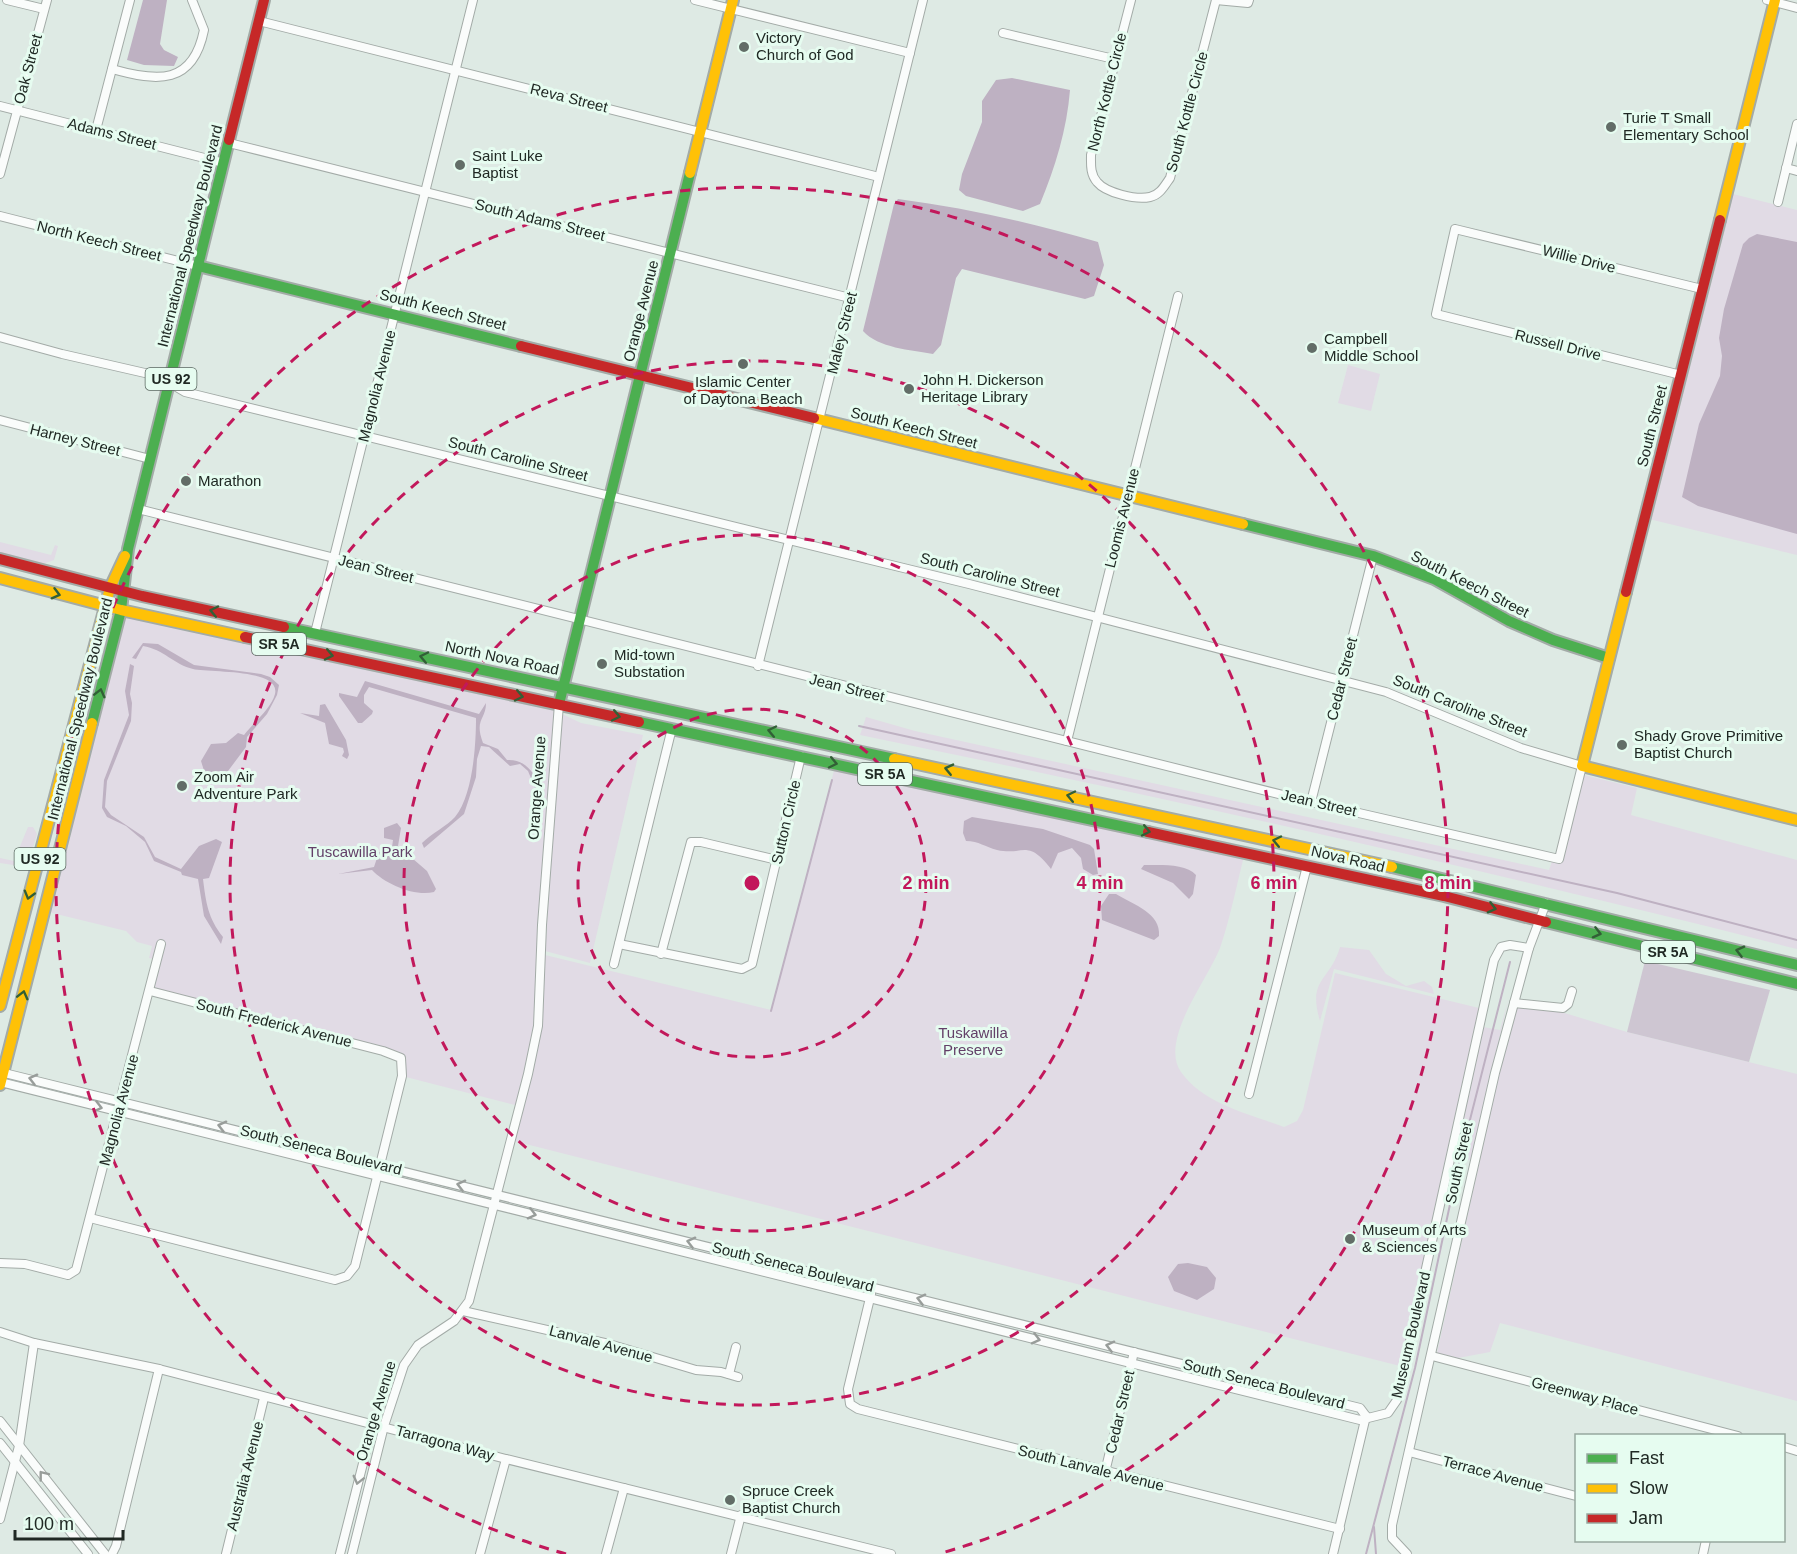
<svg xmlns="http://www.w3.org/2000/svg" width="1797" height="1554" font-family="Helvetica,sans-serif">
	<rect width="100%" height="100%" fill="#deeae4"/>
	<!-- green -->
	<g fill="#e1dbe5">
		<polygon points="1733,194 1797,210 1797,555 1649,519"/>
		<polygon points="1348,365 1380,374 1371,411 1338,403"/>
		<polygon points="0,542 51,555 55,545 58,546 54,560 43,564 0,553"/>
		<path d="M121,610L559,704L541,954L771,1010L836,763L1245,852C1237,883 1231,915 1221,945C1211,976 1158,1039 1181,1072C1203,1104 1250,1114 1284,1127L1297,1121L1303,1110L1335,973L1483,1009L1404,1367L510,1140L519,1106L402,1076L401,1058L150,991L157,960L149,958L152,946L137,942L126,931L44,911Z"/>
		<polygon points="562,714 581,723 643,735 590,963 545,951"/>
		<path d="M866,717L915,731L1549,870L1552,861L1562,863L1584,775L1637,788L1631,815L1797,860V949C1486,870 1174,799 860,735Z"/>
		<polygon points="28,827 33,827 37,834 27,867 0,863 0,858 14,861"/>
		<path d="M1340,947L1369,950L1386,974L1406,986L1424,981L1432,987L1434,994L1334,969L1320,1021C1307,978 1330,982 1340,947Z"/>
		<polygon points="1509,997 1471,1160 1455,1157 1483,1027 1500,1030"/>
		<polygon points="1517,1007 1558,1011 1627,1032 1797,1074 1797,1401 1500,1323 1490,1352 1458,1358 1437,1353 1499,1074"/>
	</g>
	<!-- forest -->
	<polygon fill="#cec6d2" points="1645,961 1770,990 1749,1062 1627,1032"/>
	<!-- water -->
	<g fill="#beb1c2">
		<polygon points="143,0 167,0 160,44 164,50 178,57 174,66 144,65 127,60"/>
		<path d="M1012,78L1070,90C1067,129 1055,168 1040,204L1023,211L966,196L959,190L962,174L982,122V101L996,80Z"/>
		<path d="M898,199C967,208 1032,223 1098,242L1104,265L1094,296L1085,299L962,269L956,278L941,345L933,354C911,350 878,348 863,331L894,204Z"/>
		<polygon points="1757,234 1797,242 1797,534 1698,506 1682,497 1699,424 1720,376 1722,356 1719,338 1724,309 1743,244 1749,238"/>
		<path d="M143,643L158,644L194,665L261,674L270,677L279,685L277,695L267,714L247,737L246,747L228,771L212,781L206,777L201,761L211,744L226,743L238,733L244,735C253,723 271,709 275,694C281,668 208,673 193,669C175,665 163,649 143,646L136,659L132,658Z"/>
		<path d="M130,664L134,666L130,694L132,703L131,721L107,781L105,807L111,815L144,837L155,857L181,869L199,846L216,839L222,842L209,878L203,879C206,903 208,918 223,937L221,944L204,916L198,879L182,875L181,872L154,861L145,842L126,826L107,817L102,808L104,780L129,715L125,691Z"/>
		<path d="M365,681L479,714L486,703C486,720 474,719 483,743L498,749L507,760C523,759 532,770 540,784L535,788L528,771L520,764L510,766L489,747L481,746L477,759L476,777L464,814L424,848L422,843C432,833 447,826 455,817C473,795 476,745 476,718L369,687L364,695V703L373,711L372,714L362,723H358L339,696V693L357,697Z"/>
		<polygon points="325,704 346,740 349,755 347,759 342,756 344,752 343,748 329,744 325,723 300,713 319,716 320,705"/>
		<path d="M972,817L1043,829L1090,845L1094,849L1098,874L1093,875L1083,869L1081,858L1072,848L1058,853L1051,869C1027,838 1024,856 997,850C985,847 979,841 966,841L963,833L964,821Z"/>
		<path d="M397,823L401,828L398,846L427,871L436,889L434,892C415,897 385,884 372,870L338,874L374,867L379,852L392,847L393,840L384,838V828Z"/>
		<path d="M1144,865C1159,865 1186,863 1196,875L1193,894L1189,899L1173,883L1141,869Z"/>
		<path d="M1109,894H1116C1134,905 1161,913 1159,936L1154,940L1102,920L1101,906Z"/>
		<polygon points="1188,1263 1207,1267 1216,1278 1214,1289 1197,1300 1174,1291 1168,1277 1178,1264"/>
	</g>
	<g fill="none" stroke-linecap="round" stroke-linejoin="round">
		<!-- stream -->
		<g stroke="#beb1c2" stroke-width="2">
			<polyline points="859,726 1617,893 1797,940"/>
			<polyline points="771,1011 832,780"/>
			<polyline points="1374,1527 1376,1554"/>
			<polyline points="1366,1554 1415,1368 1458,1167 1510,962"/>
		</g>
		<!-- street casing -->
		<g stroke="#a3aba7" stroke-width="10">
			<g id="street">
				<polyline points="7,0 44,9"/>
				<polyline points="695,0 910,53"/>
				<path d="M1131,0L1091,155C1091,164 1090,174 1097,182C1106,193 1136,200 1150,197C1160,195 1165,185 1170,178L1216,0"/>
				<polyline points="1216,0 1248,3 1249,0"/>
				<polyline points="1767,0 1797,8"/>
				<polyline points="259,21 879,177"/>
				<polyline points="1003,33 1114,59"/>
				<path d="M112,69C158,82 193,85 204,30L192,0"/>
				<polyline points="0,106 224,163"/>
				<polyline points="96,130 130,0"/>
				<polyline points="229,143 850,298"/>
				<polyline points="1786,168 1797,171"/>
				<polyline points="0,174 47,0"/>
				<polyline points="1778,202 1797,124"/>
				<polyline points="0,216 198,266"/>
				<polyline points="0,337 62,354 158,376 185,392 969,584 1386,692 1521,748 1582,766 1559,859 1311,802 138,509"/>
				<polyline points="1681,375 1436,314 1455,229 1702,289"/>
				<polyline points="0,420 150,459"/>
				<polyline points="315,633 473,0"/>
				<polyline points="758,666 923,0"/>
				<polyline points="1067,741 1178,296"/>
				<polyline points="1311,802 1373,556"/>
				<polyline points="619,944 742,969 752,964 801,756"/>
				<polyline points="661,954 691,842 701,842 777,860"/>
				<polyline points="614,964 672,728"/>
				<polyline points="1514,1003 1563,1008 1568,1004 1572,991"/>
				<polyline points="0,1072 1360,1408 1366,1416"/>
				<polyline points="0,1082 1360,1420 1388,1413 1397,1400 1494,960 1501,947 1510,945 1529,948"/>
				<polyline points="1249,1094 1307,866"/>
				<polyline points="90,1218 335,1280 347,1276 355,1266 402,1076 401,1058 383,1051 150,991"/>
				<polyline points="0,1263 25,1264 68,1275 76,1270 161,944"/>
				<polyline points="871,1294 848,1389 850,1404 858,1409 1340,1529"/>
				<polyline points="463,1311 609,1344 696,1370 721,1372 738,1377"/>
				<polyline points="0,1332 34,1343 159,1369 506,1459 891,1554"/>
				<polyline points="1432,1356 1738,1436"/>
				<polyline points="729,1374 736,1347"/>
				<polyline points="0,1421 105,1554"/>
				<polyline points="0,1443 88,1554"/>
				<polyline points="1784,1447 1797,1451"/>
				<polyline points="1409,1452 1576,1496"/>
				<polyline points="1105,1472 1134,1352"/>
				<polyline points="0,1519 19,1446 34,1343"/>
				<polyline points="112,1554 116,1546 159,1369"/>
				<polyline points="226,1554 264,1398"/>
				<polyline points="340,1554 373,1424"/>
				<polyline points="352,1554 384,1426 404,1365 418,1345 454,1321 469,1301 528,1074 538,1026 542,925 559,704"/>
				<polyline points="480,1554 506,1459"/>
				<polyline points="606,1554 624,1488"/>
				<polyline points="731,1554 741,1515"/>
				<polyline points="1333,1554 1366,1416"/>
				<polyline points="1407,1554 1392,1538 1392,1525 1495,1073 1529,948 1546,903"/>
				<polyline points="1703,1554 1706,1540"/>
			</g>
		</g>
		<!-- fast casing -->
		<g stroke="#a3aba7" stroke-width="14">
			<g id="fast">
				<polyline points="198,266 521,346"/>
				<polyline points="1243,524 1373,556 1434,579 1509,621 1553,640 1609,658"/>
				<polyline points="284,627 894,759"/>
				<polyline points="559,704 690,173"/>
				<polyline points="639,722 1148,832"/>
				<polyline points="92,723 121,610 128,549 229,140"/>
				<polyline points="1392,867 1797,965"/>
				<polyline points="1546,922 1797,984"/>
			</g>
		</g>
		<!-- slow casing -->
		<g stroke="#a3aba7" stroke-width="14">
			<g id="slow">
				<polyline points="690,173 733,0"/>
				<polyline points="1720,220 1775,0"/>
				<polyline points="814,418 1243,524"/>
				<polyline points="0,578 121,610 245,637"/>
				<polyline points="1626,592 1582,766 1797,820"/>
				<polyline points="894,759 1392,867"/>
				<polyline points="0,1006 110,588 125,556"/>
				<polyline points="0,1085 92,723"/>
			</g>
		</g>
		<!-- jam casing -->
		<g stroke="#a3aba7" stroke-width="14">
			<g id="jam">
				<polyline points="229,140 264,0"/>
				<polyline points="521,346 814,418"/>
				<polyline points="0,559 142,596 284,627"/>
				<polyline points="1626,592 1720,220"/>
				<polyline points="245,637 639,722"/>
				<polyline points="1148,832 1444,896 1546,922"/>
			</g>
		</g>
		<!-- street -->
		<use href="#street" stroke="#fafcfb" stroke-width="8"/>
		<!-- fast -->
		<use href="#fast" stroke="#4caf50" stroke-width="10"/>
		<!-- slow -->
		<use href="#slow" stroke="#ffc107" stroke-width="10"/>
		<!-- jam -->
		<use href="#jam" stroke="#c62828" stroke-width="10"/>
	</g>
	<!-- one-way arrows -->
	<defs><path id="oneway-chevron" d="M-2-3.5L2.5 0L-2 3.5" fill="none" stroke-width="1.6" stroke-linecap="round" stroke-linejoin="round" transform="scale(1.5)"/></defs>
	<g stroke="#325f36">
		<use href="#oneway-chevron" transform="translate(56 594) rotate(15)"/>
		<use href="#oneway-chevron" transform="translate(214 611) rotate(-168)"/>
		<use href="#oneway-chevron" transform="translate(329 655) rotate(12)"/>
		<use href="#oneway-chevron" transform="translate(424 657) rotate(-168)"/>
		<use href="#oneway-chevron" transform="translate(100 693) rotate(-76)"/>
		<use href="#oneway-chevron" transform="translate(519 696) rotate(12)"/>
		<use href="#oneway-chevron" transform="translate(616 716) rotate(12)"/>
		<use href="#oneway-chevron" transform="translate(772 731) rotate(-168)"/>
		<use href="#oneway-chevron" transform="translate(833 763) rotate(12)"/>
		<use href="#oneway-chevron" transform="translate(949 769) rotate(-167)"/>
		<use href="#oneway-chevron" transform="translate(1071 796) rotate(-168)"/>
		<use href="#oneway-chevron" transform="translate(1146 831) rotate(12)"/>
		<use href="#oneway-chevron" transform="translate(1277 841) rotate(-168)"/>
		<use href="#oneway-chevron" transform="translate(29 895) rotate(106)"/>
		<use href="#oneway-chevron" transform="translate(1492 908) rotate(14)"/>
		<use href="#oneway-chevron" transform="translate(1597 933) rotate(14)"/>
		<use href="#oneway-chevron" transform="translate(1740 951) rotate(-166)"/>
		<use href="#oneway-chevron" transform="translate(23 995) rotate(-76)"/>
	</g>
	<g stroke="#989d9a">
		<use href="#oneway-chevron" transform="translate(33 1079) rotate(-166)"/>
		<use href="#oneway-chevron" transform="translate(98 1107) rotate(14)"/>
		<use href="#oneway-chevron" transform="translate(222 1126) rotate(-166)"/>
		<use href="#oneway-chevron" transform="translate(461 1185) rotate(-166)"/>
		<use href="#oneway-chevron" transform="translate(532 1214) rotate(14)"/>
		<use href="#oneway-chevron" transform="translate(691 1242) rotate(-166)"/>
		<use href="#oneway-chevron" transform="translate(921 1299) rotate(-166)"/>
		<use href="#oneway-chevron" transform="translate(1036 1339) rotate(14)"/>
		<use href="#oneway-chevron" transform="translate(1110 1346) rotate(-166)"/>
		<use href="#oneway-chevron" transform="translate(43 1475) rotate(-128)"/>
		<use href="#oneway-chevron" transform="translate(358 1480) rotate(104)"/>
	</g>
	<!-- distance rings -->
	<g fill="none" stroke="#c2185b" stroke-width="3" stroke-dasharray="10 8">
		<circle cx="752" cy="883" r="174"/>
		<circle cx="752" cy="883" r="348"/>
		<circle cx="752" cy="883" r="522"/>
		<path d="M566 1554A696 696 0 1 1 938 1554"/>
	</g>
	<!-- markers -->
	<g fill="#626d67" stroke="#e6fcf0" stroke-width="2">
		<circle cx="744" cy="47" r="6"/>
		<circle cx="1611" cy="127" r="6"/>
		<circle cx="460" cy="165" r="6"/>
		<circle cx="1312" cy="348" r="6"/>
		<circle cx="743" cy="364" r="6"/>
		<circle cx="909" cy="389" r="6"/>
		<circle cx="186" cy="481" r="6"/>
		<circle cx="602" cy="664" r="6"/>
		<circle cx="1622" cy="745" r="6"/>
		<circle cx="182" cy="786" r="6"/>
		<circle cx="1350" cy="1239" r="6"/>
		<circle cx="730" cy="1500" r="6"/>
	</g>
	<g text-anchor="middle" stroke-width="6" stroke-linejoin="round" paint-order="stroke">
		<!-- shield labels -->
		<g fill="#e6fcf0" stroke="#5b6861" stroke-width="1.5">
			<rect x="145.5" y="368" width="51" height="22" rx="4.5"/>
			<rect x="252" y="633" width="54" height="22" rx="4.5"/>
			<rect x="858" y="763" width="54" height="22" rx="4.5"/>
			<rect x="14.5" y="848" width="51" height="22" rx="4.5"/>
			<rect x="1641" y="941" width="54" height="22" rx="4.5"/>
		</g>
		<g font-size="14" font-weight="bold" fill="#202924">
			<text x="171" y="384">US 92</text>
			<text x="279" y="649">SR 5A</text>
			<text x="885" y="779">SR 5A</text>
			<text x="40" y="864">US 92</text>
			<text x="1668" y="957">SR 5A</text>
		</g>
		<!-- poi labels -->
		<g font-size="15" fill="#202924" stroke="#e6fcf0" text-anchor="start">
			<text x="756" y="43">Victory<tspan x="756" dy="17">Church of God</tspan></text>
			<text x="1623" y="123">Turie T Small<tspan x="1623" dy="17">Elementary School</tspan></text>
			<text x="472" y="161">Saint Luke<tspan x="472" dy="17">Baptist</tspan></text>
			<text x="1324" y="344">Campbell<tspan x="1324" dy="17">Middle School</tspan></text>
			<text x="921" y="385">John H. Dickerson<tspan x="921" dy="17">Heritage Library</tspan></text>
			<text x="743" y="387" text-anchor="middle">Islamic Center<tspan x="743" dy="17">of Daytona Beach</tspan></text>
			<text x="198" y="486">Marathon</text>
			<text x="614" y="660">Mid-town<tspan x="614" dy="17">Substation</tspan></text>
			<text x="1634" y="741">Shady Grove Primitive<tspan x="1634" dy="17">Baptist Church</tspan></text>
			<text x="194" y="782">Zoom Air<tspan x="194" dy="17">Adventure Park</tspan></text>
			<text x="1362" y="1235">Museum of Arts<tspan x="1362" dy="17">&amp; Sciences</tspan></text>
			<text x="742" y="1496">Spruce Creek<tspan x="742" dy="17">Baptist Church</tspan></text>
		</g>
		<!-- street labels -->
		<g font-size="15" fill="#202924" stroke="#e6fcf0">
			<text transform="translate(28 69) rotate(-75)" y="5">Oak Street</text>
			<text transform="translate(1107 92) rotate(-76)" y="5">North Kottle Circle</text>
			<text transform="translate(569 98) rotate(14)" y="5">Reva Street</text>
			<text transform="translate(1187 112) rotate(-75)" y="5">South Kottle Circle</text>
			<text transform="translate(112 134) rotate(14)" y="5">Adams Street</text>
			<text transform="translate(540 220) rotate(14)" y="5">South Adams Street</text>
			<text transform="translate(190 236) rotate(-76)" y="5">International Speedway Boulevard</text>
			<text transform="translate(99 241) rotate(14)" y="5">North Keech Street</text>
			<text transform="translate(1579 259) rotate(14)" y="5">Willie Drive</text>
			<text transform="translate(443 310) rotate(14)" y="5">South Keech Street</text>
			<text transform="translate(641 311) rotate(-76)" y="5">Orange Avenue</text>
			<text transform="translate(842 333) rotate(-76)" y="5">Maley Street</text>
			<text transform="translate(1558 345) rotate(14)" y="5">Russell Drive</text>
			<text transform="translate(377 386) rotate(-76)" y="5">Magnolia Avenue</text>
			<text transform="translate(1652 426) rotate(-76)" y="5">South Street</text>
			<text transform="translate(914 428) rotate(14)" y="5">South Keech Street</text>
			<text transform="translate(75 440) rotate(14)" y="5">Harney Street</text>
			<text transform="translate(518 459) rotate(14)" y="5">South Caroline Street</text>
			<text transform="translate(1122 518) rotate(-76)" y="5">Loomis Avenue</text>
			<text transform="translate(376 569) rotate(14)" y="5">Jean Street</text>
			<text transform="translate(990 575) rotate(14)" y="5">South Caroline Street</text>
			<text transform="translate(1470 584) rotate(27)" y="5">South Keech Street</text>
			<text transform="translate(502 658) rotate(12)" y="5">North Nova Road</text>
			<text transform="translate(1342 679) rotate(-76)" y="5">Cedar Street</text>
			<text transform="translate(847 688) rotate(14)" y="5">Jean Street</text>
			<text transform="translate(1460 706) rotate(22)" y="5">South Caroline Street</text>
			<text transform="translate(80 709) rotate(-76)" y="5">International Speedway Boulevard</text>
			<text transform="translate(537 788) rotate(-86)" y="5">Orange Avenue</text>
			<text transform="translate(1319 803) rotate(13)" y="5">Jean Street</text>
			<text transform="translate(786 822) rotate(-77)" y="5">Sutton Circle</text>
			<text transform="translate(1348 859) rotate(13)" y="5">Nova Road</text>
			<text transform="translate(274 1023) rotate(14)" y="5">South Frederick Avenue</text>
			<text transform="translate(119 1110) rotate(-75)" y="5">Magnolia Avenue</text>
			<text transform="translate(321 1150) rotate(14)" y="5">South Seneca Boulevard</text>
			<text transform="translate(1459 1163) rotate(-78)" y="5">South Street</text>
			<text transform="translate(793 1267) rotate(14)" y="5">South Seneca Boulevard</text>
			<text transform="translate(1411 1335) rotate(-77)" y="5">Museum Boulevard</text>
			<text transform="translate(601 1344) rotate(15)" y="5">Lanvale Avenue</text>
			<text transform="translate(1264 1384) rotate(14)" y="5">South Seneca Boulevard</text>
			<text transform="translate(1585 1396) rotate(15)" y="5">Greenway Place</text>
			<text transform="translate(376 1411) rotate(-73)" y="5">Orange Avenue</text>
			<text transform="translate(1120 1412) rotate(-77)" y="5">Cedar Street</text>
			<text transform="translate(445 1443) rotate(15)" y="5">Tarragona Way</text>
			<text transform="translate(1091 1468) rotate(14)" y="5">South Lanvale Avenue</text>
			<text transform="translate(1493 1474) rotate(15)" y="5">Terrace Avenue</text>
			<text transform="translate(245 1476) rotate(-76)" y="5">Australia Avenue</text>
		</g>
		<!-- park labels -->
		<g font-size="15" fill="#634068" stroke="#e6fcf0">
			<text x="360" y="857">Tuscawilla Park</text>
			<text x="973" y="1038">Tuskawilla<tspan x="973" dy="17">Preserve</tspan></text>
		</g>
	</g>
	<circle cx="752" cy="883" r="9" fill="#c2185b" stroke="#e6fcf0" stroke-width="3"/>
	<g font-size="18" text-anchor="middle" font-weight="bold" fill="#c2185b" stroke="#e6fcf0" stroke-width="6" stroke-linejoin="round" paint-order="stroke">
		<text x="926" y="889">2 min</text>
		<text x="1100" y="889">4 min</text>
		<text x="1274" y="889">6 min</text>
		<text x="1448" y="889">8 min</text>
	</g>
	<!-- legend -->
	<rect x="1575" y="1434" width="210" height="108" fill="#e6fcf0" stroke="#97a89e" stroke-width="1.5"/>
	<rect x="1587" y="1454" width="30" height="9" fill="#4caf50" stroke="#97a89e" stroke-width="1.5"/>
	<text x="1629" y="1464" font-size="18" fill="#202924">Fast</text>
	<rect x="1587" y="1484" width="30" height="9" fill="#ffc107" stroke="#97a89e" stroke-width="1.5"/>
	<text x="1629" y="1494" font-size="18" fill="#202924">Slow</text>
	<rect x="1587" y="1514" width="30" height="9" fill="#c62828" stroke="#97a89e" stroke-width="1.5"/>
	<text x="1629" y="1524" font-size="18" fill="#202924">Jam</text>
	<!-- scale -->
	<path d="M15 1530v9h108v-9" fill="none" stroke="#202924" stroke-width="3"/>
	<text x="24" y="1530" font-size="18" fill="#202924" stroke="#e6fcf0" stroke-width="4.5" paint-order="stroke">100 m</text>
</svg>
